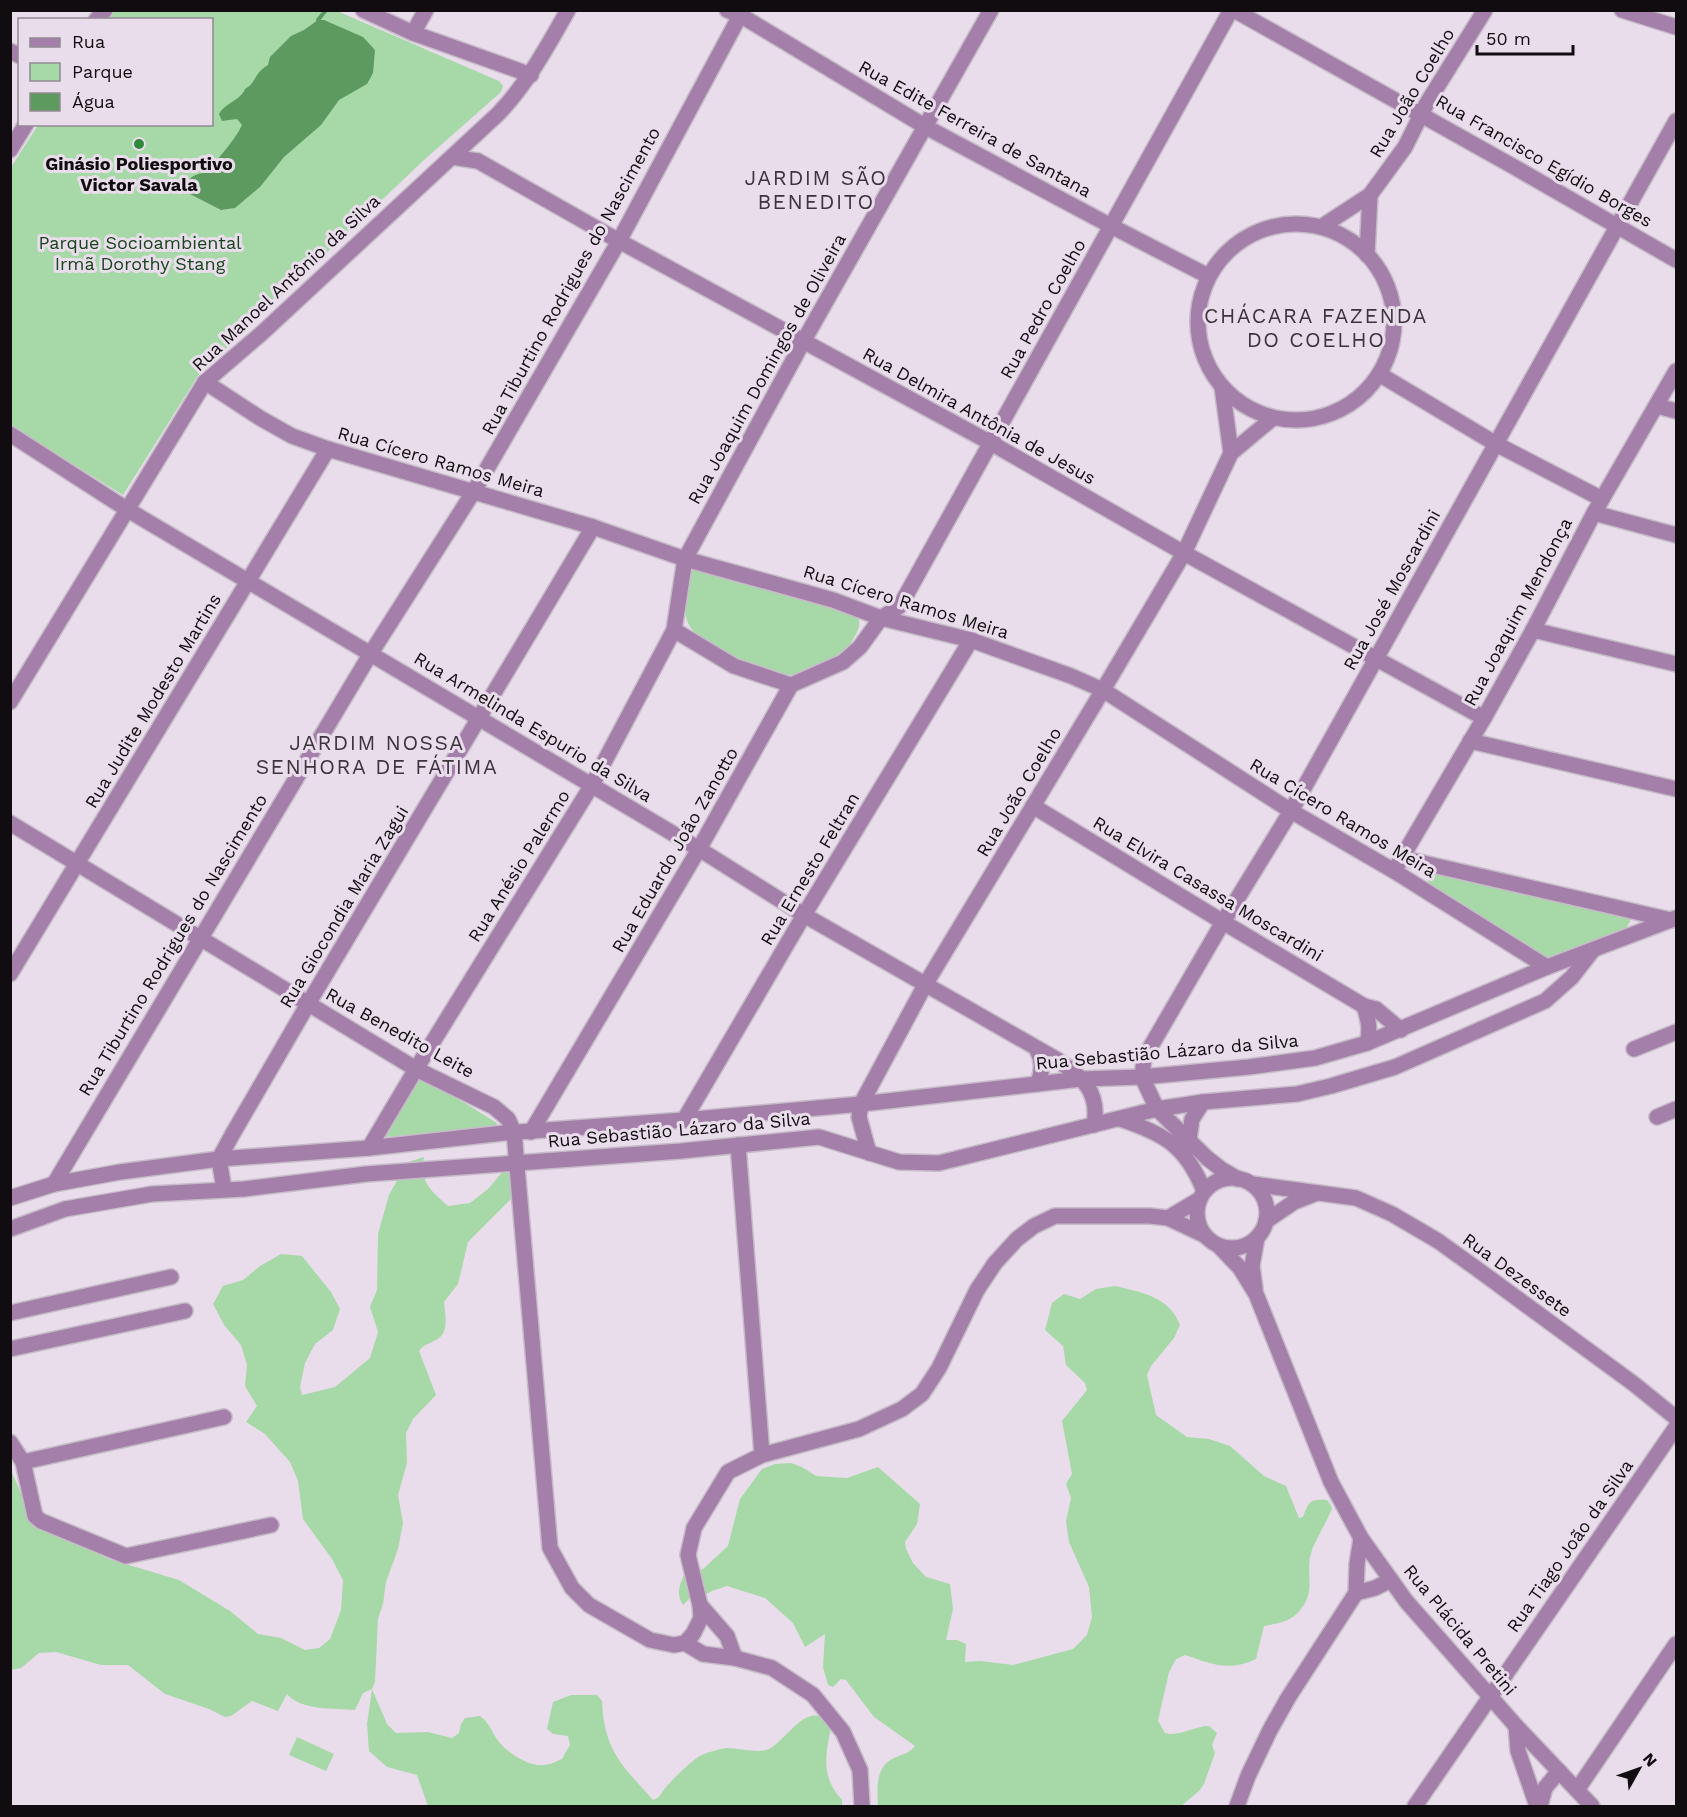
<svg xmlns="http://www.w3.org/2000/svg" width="1687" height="1817" font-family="'Work Sans',sans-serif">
	<rect width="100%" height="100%" fill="#e9ddeb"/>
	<!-- green -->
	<g fill="#a7d8a8">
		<polygon points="111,11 337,11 485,75 499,81 503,86 501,92 424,160 199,374 123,495 11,426 10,169 38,125 212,124 212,20 103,19"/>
		<path d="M691,567L855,613C861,621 860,626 856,634C845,658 811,676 785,675C759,673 739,661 717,648C704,641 690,633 686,617C683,601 689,583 691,567Z"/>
		<path d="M1437,872L1630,916V922L1625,929L1553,959H1549L1429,887C1426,879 1430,875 1437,872Z"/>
		<polygon points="421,1076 497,1123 497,1127 384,1137 383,1136 418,1077"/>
		<path d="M424,1157C419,1183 432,1191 448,1206L470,1203L488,1189L510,1163L521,1189L468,1242L458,1284L444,1302C445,1314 450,1333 436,1340C429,1344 424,1344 419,1351L436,1395L413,1419L406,1433L407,1463L398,1495L403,1523L398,1549L386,1582L383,1604L378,1619L375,1682L372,1689L387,1724L396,1733L428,1732L452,1738L459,1733L461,1724L465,1718L480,1716C490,1723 492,1733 499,1742C508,1753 529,1767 544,1765C550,1765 557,1761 562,1759L570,1745L568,1736L553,1734L547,1729L553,1702L571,1695H597L602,1701C604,1751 622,1765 653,1800C660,1798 661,1793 666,1787C673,1779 691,1761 700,1756C707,1752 720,1749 727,1748C740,1748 758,1754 769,1749C788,1739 811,1694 831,1728C825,1756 821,1777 842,1800V1806H428L417,1775L387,1767L369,1751L367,1724L372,1689L363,1693L355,1710C335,1708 301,1711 287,1694L278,1711L252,1701L231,1716L225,1717L209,1709L165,1694L128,1665H101L56,1652L39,1653L21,1668L11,1670L10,1468L30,1514L50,1532L109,1559L179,1580L230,1611L258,1634L281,1638L305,1650L319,1648L330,1639L341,1610L343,1580L332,1559L303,1519L298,1481L290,1462L265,1434L246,1422L257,1406L245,1386L247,1365L241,1345L224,1325L213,1304L223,1286L243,1280L260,1266L281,1254L302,1256L331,1292L340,1309L333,1330L315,1344L305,1363L300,1387L302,1395L335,1387L370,1358L378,1332L370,1307L377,1290L378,1234L389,1195L400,1175L411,1161Z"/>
		<path d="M1115,1286C1141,1292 1170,1297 1180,1325L1174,1338L1151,1366L1147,1375L1156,1415L1187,1437L1209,1439L1230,1446L1264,1476L1286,1486L1299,1518L1303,1517C1309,1501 1310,1499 1327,1500C1329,1502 1331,1506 1332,1508C1332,1512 1314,1543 1312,1550C1304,1571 1317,1589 1301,1609C1291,1622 1279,1623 1264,1626L1256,1659C1228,1672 1212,1664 1185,1655L1176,1659L1169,1672L1158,1721L1165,1733C1178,1737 1195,1726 1209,1726L1217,1733L1212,1745L1215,1753L1204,1784L1199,1791L1181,1806H878C877,1789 875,1767 894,1758C903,1754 908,1754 915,1746L874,1717L846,1680L841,1679L833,1687L828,1685L823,1667L825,1634L805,1647L793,1623L765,1598L727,1586L712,1591L700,1598L691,1597L683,1605C676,1594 679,1586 684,1575L703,1569L728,1546L740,1499L762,1469L775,1464L791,1463L802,1467L816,1476L847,1478L878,1467L920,1504L917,1524L905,1542L906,1549L913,1563L926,1577L950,1584L953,1609L946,1640H957L966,1644L965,1662L980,1661L1013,1665L1073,1649L1087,1635L1092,1617L1089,1587L1069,1542L1066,1521L1071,1498L1066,1484L1072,1474L1062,1421L1087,1390L1085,1383L1066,1365L1063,1346L1045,1330L1052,1303L1064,1294L1080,1299L1096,1289Z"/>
		<polygon points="297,1737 334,1754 326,1771 289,1755"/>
	</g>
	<!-- water -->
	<path fill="#5c9a60" d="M318,20H324L363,37L375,50L373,73L367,84L339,100L321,125L284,157L260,187L235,208L221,210L188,193L186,186C190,175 196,174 208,172C219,156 234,142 242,125L237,119L222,121L219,114C226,102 240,101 245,89C257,82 253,74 268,65L270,57L291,36L304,30Z"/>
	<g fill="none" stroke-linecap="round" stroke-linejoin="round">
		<!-- stream -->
		<polyline stroke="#5c9a60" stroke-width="4" points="318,20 326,10"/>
		<!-- minor casing -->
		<g stroke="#c6bcc8" stroke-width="18">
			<g id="minor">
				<polyline points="363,10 413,33 531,75"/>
				<polyline points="727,10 740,15 926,127 1111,226 1208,276"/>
				<polyline points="1234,10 1516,168 1676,260"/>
				<polyline points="1622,10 1676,27"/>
				<polyline points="96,20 105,10"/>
				<polyline points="413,33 426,10"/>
				<polyline points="10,51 20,56"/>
				<polyline points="10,150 26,124"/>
				<polyline points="452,157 478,161 619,241 991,443 1184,553 1484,718"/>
				<circle cx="1296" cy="322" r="98"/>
				<polyline points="1321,227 1370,195 1405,147 1427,103 1485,10"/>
				<polyline points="1367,255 1370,195"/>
				<polyline points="1379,374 1496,444 1602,499"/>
				<polyline points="205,382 260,418 292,436 328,449 593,527 685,559 833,600 881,618 971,640 1071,676 1103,690 1291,811 1394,871 1547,967"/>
				<polyline points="1222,387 1231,453"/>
				<polyline points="1657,406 1676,411"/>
				<path d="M10,434L128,510L699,849L804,915L1056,1059C1082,1077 1100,1091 1094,1125"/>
				<polyline points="1594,513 1676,535"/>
				<polyline points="674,630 734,666 791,685"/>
				<polyline points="1533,630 1676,664"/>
				<path d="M10,702L205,382L262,333L498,114C527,84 547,47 568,10"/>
				<polyline points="1470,741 1676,789"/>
				<polyline points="1033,806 1223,922 1364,1006 1376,1009 1401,1030"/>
				<polyline points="10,823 416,1069 494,1107 508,1119 514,1132 550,1548 572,1588 589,1605 650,1640 674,1645 685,1643 693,1634 701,1618 700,1605 688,1555 694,1528 728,1472 762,1455 859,1429 902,1409 922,1394 939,1368 977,1290 995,1263 1017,1239 1034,1226 1055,1216 1150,1216 1168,1218 1204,1235"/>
				<polyline points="1402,858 1671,920"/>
				<polyline points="1394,871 1484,718 1533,630 1594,513 1676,371"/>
				<polyline points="10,974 328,449"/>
				<path d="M1364,1006C1368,1019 1371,1029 1367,1043"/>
				<polyline points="1634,1049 1676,1032"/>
				<path d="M1037,1050C1043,1061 1043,1072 1037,1084"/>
				<polyline points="1657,1117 1676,1109"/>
				<path d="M1120,1119C1165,1134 1186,1146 1204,1191"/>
				<polyline points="684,1120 804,915 971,640"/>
				<polyline points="531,1132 699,849 791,685 843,662 860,647 881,618 900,606 1231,10"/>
				<polyline points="1189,1140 1192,1119 1203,1102"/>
				<polyline points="738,1145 762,1455"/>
				<polyline points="369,1148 416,1069 592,785 674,630 685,559 803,342 991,10"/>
				<polyline points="869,1153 859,1117 861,1104 925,985 1103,690 1184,553 1231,453 1273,418"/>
				<circle cx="1232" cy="1213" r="35"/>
				<polyline points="1238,1179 1221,1169 1207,1158 1157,1109 1142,1077 1144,1058 1223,922 1291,811 1676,121"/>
				<polyline points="54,1184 371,653 474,491 619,241 743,10"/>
				<polyline points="1252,1184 1356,1198 1392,1214 1438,1241 1473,1266 1634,1384 1676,1418"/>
				<polyline points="224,1189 219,1159 232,1135 308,1004 593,527"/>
				<polyline points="10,1198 54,1184 120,1172 219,1159 369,1148 504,1133 684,1120 861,1104 1081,1079 1142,1077 1249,1067 1315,1058 1367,1043 1547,967 1676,918"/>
				<polyline points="1168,1218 1200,1199"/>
				<polyline points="1266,1221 1294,1202 1317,1193"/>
				<polyline points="10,1229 65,1209 152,1194 244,1189 366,1174 681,1151 819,1137 899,1162 939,1163 1157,1109 1203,1102 1297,1094 1331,1086 1395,1067 1545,1001 1572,977 1593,950"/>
				<polyline points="1219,1246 1240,1268 1256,1294 1331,1482 1361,1538 1406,1601 1516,1726 1592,1806"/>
				<polyline points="1255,1288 1252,1266 1257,1238"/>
				<polyline points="10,1313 171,1277"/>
				<polyline points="10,1349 185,1311"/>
				<polyline points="10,1442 23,1462 35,1516 41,1521 126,1556 271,1525"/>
				<polyline points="23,1462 224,1417"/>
				<polyline points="1356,1593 1375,1588 1391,1580"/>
				<polyline points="700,1605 727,1636 735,1658"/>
				<polyline points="685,1643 703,1654 735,1658 772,1668 813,1695 843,1732 860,1770 862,1806"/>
				<polyline points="1516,1726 1518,1751 1537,1806"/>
				<polyline points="1577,1790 1676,1644"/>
				<polyline points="1237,1806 1248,1776 1270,1730 1288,1698 1356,1593 1357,1564 1361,1538"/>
				<polyline points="1415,1806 1676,1427"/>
				<polyline points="1540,1806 1545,1788 1559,1771"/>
			</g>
		</g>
		<!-- minor -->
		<use href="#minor" stroke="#a47fa9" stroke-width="15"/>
	</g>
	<!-- markers -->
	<circle fill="#2e893a" stroke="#e9ddeb" stroke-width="2" cx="139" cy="144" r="6"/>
	<g text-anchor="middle" stroke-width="6" stroke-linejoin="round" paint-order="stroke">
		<!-- street labels -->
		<g font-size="18" fill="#100c10" stroke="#e9ddeb">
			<text transform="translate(1412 93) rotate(-59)" y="6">Rua João Coelho</text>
			<text transform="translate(975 129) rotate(29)" y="6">Rua Edite Ferreira de Santana</text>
			<text transform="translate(1544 161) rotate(30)" y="6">Rua Francisco Egídio Borges</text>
			<text transform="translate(571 281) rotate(-61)" y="6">Rua Tiburtino Rodrigues do Nascimento</text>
			<text transform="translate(286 283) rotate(-43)" y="6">Rua Manoel Antônio da Silva</text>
			<text transform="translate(1043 309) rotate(-61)" y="6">Rua Pedro Coelho</text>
			<text transform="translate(767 369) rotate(-61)" y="6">Rua Joaquim Domingos de Oliveira</text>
			<text transform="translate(979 416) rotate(29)" y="6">Rua Delmira Antônia de Jesus</text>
			<text transform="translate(441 462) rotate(16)" y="6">Rua Cícero Ramos Meira</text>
			<text transform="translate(1392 590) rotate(-61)" y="6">Rua José Moscardini</text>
			<text transform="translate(906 602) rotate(17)" y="6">Rua Cícero Ramos Meira</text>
			<text transform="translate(1518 612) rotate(-62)" y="6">Rua Joaquim Mendonça</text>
			<text transform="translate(153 701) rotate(-59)" y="6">Rua Judite Modesto Martins</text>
			<text transform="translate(533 727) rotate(31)" y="6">Rua Armelinda Espurio da Silva</text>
			<text transform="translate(1019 792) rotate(-59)" y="6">Rua João Coelho</text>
			<text transform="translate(1343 818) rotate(31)" y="6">Rua Cícero Ramos Meira</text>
			<text transform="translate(675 850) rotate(-60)" y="6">Rua Eduardo João Zanotto</text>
			<text transform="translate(519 866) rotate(-58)" y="6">Rua Anésio Palermo</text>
			<text transform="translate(810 869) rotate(-59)" y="6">Rua Ernesto Feltran</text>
			<text transform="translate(1208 889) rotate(31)" y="6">Rua Elvira Casassa Moscardini</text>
			<text transform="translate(344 907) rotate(-59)" y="6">Rua Giocondia Maria Zagui</text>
			<text transform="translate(173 945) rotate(-59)" y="6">Rua Tiburtino Rodrigues do Nascimento</text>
			<text transform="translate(400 1033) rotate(29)" y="6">Rua Benedito Leite</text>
			<text transform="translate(1167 1052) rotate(-5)" y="6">Rua Sebastião Lázaro da Silva</text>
			<text transform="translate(679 1130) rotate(-5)" y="6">Rua Sebastião Lázaro da Silva</text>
			<text transform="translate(1517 1275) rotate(36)" y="6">Rua Dezessete</text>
			<text transform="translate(1570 1546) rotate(-55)" y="6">Rua Tiago João da Silva</text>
			<text transform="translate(1460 1630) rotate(50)" y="6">Rua Plácida Pretini</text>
		</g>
		<!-- poi labels -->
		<g font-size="18" font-weight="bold" fill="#100c10" stroke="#e9ddeb">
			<text x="139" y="170">Ginásio Poliesportivo<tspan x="139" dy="21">Victor Savala</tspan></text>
		</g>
		<!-- park labels -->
		<g font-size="18" fill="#17441c" stroke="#e9ddeb">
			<text x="140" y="249">Parque Socioambiental<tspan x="140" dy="21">Irmã Dorothy Stang</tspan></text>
		</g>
		<!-- quarter labels -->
		<g font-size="21" letter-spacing="1.5" fill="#3c333d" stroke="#e9ddeb">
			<text x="816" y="185">JARDIM SÃO<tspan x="816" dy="24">BENEDITO</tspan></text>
			<text x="1316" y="323">CHÁCARA FAZENDA<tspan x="1316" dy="24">DO COELHO</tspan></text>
			<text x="377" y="750">JARDIM NOSSA<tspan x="377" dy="24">SENHORA DE FÁTIMA</tspan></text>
		</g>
	</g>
	<!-- border -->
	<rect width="1687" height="1817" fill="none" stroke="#100c10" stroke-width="24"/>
	<!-- legend -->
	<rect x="18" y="18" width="195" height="108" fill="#e9ddeb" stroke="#928993" stroke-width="1.5"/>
	<rect x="30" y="38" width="30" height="9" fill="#a47fa9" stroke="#928993" stroke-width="1.5"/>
	<text x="72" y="48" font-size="18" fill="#100c10">Rua</text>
	<rect x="30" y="63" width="30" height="18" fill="#a7d8a8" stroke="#928993" stroke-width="1.5"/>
	<text x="72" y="78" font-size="18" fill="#100c10">Parque</text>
	<rect x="30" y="93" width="30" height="18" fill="#5c9a60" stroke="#928993" stroke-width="1.5"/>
	<text x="72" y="108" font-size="18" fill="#100c10">Água</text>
	<!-- north arrow -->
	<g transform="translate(1639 1769) rotate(50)" stroke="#e9ddeb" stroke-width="4.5" paint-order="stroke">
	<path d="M0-4.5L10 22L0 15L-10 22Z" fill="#100c10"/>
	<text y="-9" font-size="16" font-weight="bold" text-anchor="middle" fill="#100c10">N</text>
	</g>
	<!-- scale -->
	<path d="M1477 45v9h96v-9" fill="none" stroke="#100c10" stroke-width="3"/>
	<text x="1486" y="45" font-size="18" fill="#100c10" stroke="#e9ddeb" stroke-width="4.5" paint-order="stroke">50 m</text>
</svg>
